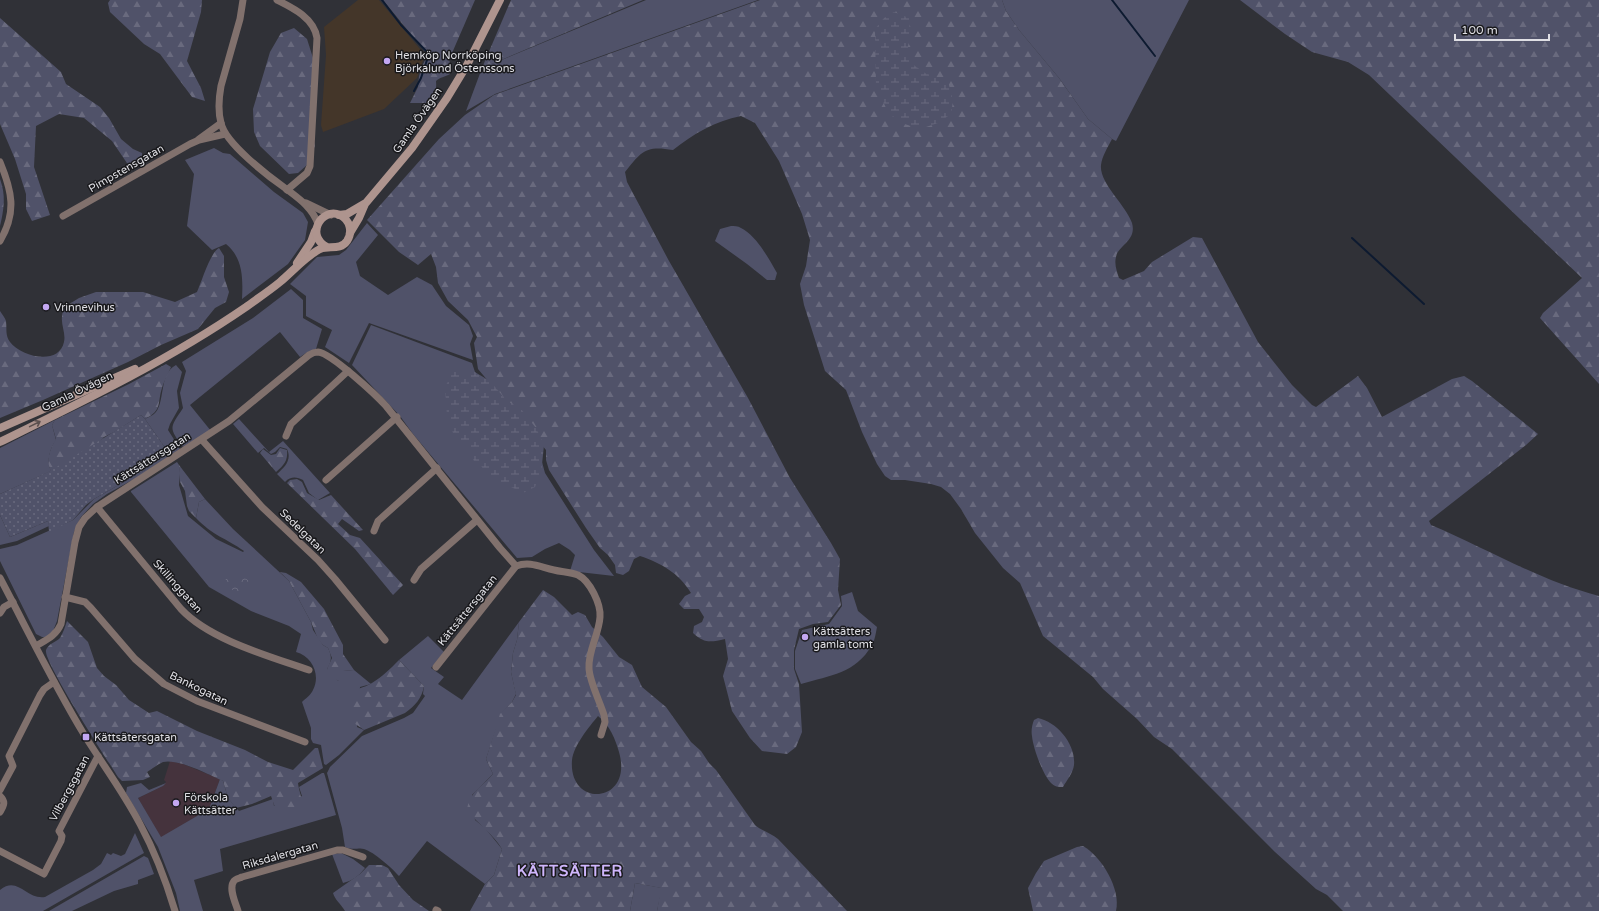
<svg xmlns="http://www.w3.org/2000/svg" width="1599" height="911" font-family="'Varela Round',sans-serif">
	<defs>
		<pattern id="forest-firs" width="22" height="20" patternUnits="userSpaceOnUse"><rect width="22" height="20" fill="#505269"/><path d="M5 1l3.5 6h-7zM16 11l3.5 6h-7z" fill="#696a7e"/></pattern>
		<pattern id="wetland-marsh" width="20" height="14" patternUnits="userSpaceOnUse"><rect width="20" height="14" fill="#505269"/><path d="M1 5h8M5 5V1M11 12h8M15 12V8" fill="none" stroke="#696a7e"/></pattern>
		<pattern id="park-crowns" width="20" height="18" patternUnits="userSpaceOnUse"><rect width="20" height="18" fill="#505269"/><path d="M2 6a3 3 0 1 1 6 0M12 15a3 3 0 1 1 6 0" fill="none" stroke="#696a7e"/></pattern>
		<pattern id="garden-dots" width="8" height="8" patternUnits="userSpaceOnUse"><rect width="8" height="8" fill="#505269"/><path d="M2 2h.1M6 6h.1" fill="none" stroke="#696a7e" stroke-width="1.8" stroke-linecap="round"/></pattern>
	</defs>
	<rect width="100%" height="100%" fill="#303137"/>
	<!-- commercial -->
	<polygon fill="#443629" points="358,0 379,0 425,55 417,78 384,109 323,132 321,125 326,55 324,27"/>
	<!-- education -->
	<polygon fill="#45333d" points="170,761 183,764 220,779 209,809 161,838 138,798 163,786 166,782 164,780"/>
	<!-- grass -->
	<g fill="#505269">
		<polygon points="646,0 758,0 495,94 466,111 482,68"/>
		<polygon points="1002,0 1189,0 1116,141 1112,139 1088,119 1059,78 1019,30 1006,11"/>
		<path d="M214,148L223,153L230,154L274,192L303,213L308,222L305,240L288,264L242,299C243,278 243,258 226,244L212,250L187,226L194,174L185,160Z"/>
		<polygon points="367,223 378,235 356,262 360,276 388,295 417,277 432,285 446,306 469,325 473,336 470,344 473,360 369,323 349,363 325,347 332,330 306,316 306,296 290,284 317,257 339,255 346,250"/>
		<path d="M731,226C734,226 738,226 741,228C756,235 769,259 777,273L775,280H767L747,264L715,241L720,229Z"/>
		<path d="M291,289L303,300V318L322,329L316,349L306,353L300,357L280,332L190,405L211,431L183,447C168,427 170,428 183,408L180,393L186,371L182,362L253,318Z"/>
		<polygon points="371,325 472,363 475,372 496,395 539,451 545,473 594,550 614,576 570,571 575,555 570,550 559,543 545,549 532,557 517,558 413,434 400,416 352,365"/>
		<path d="M176,365L182,372L177,391L179,408L170,424L168,430L180,449L136,478L107,494L93,504L81,517L74,532L57,621L53,631L47,637H42L36,634L0,561V549L17,545L73,520L94,499L145,470L168,452L145,419C148,417 152,416 154,414C166,404 158,374 176,365Z"/>
		<path d="M239,419L269,452L283,441L330,493L318,500L309,493L303,480C297,477 291,476 285,482L277,474C285,467 292,460 287,449L280,447L275,452L271,454L264,448L258,453L233,424Z"/>
		<path d="M55,420L52,425L56,440C50,449 46,460 51,471L0,494V448Z"/>
		<path d="M177,462L179,465L180,473L179,485L188,516L216,539L243,552L244,551C226,538 213,536 196,518L199,502L205,499L233,529L289,581L311,622L313,630L323,645L328,648C332,656 332,661 327,669L338,681L342,671L354,670L371,684L360,687L357,727L364,730L339,755L326,765L324,764L321,745L313,743L311,739V728L302,702C305,699 311,695 313,690C321,675 312,656 296,652L301,634L289,626L251,611L209,587L131,492V491Z"/>
		<polygon points="0,515 10,537 48,521 49,526 17,541 0,545"/>
		<path d="M852,592L858,611L877,627C876,632 875,640 872,645C855,674 831,675 801,684L795,669V651L802,630L829,624L842,606L841,596Z"/>
		<path d="M519,622L517,640L513,653L511,672L516,694L512,702L501,714L486,759L493,774L472,795L475,820L485,828L502,849L494,875L485,884L427,841L399,876C392,868 374,852 364,849C358,847 355,851 345,847L342,828L327,773L330,767L362,736L404,718L413,713L425,696L423,694L424,686L399,660L428,636L444,652L431,668L444,677L438,684L462,700Z"/>
		<polygon points="322,773 324,773 325,776 336,815 220,849 223,871 194,880 203,911 180,911 176,893 158,847 126,793 127,787 141,783 149,790 166,783 163,786 138,798 161,837 209,809 220,779 223,781 228,798 239,811 273,799 274,806 302,796 299,787"/>
		<path d="M135,833L144,853L43,911H0V890C18,875 26,900 45,897L93,870L101,864L107,853L111,855L113,853L121,856L125,854Z"/>
		<path d="M341,853L353,859L365,868C359,876 352,881 343,883L332,854Z"/>
		<polygon points="144,856 148,858 154,874 138,880 138,884 114,891 72,911 49,911"/>
		<polygon points="635,883 662,888 657,911 630,911"/>
	</g>
	<!-- forest -->
	<g fill="url(#forest-firs)" fill-rule="evenodd">
		<polygon points="110,0 202,0 201,12 187,61 201,88 205,101 192,97 160,54 144,44 110,12 108,3"/>
		<path d="M383,0H475L449,60L452,68L450,74C445,77 440,77 436,81C437,92 434,96 427,103H410L418,87L419,76L427,54Z"/>
		<polygon points="511,0 643,0 482,68"/>
		<path d="M760,0H1002L1006,11L1019,30L1059,78L1088,119L1112,139C1108,147 1102,156 1101,165C1099,183 1126,205 1132,223C1137,241 1118,245 1116,257C1114,264 1117,272 1119,278L1123,280L1144,271L1152,262L1193,237L1202,238L1258,342L1292,385L1312,405L1316,407L1358,376L1367,388L1382,417L1452,379L1464,376L1472,381L1538,434L1526,445L1429,521L1431,525C1486,548 1540,581 1599,596V911H1343L1327,895L1316,889L1275,852L1172,749L1154,737L1137,719L1103,689L1093,677L1043,636L1020,583L1003,568L975,533L961,509L950,494L941,487L931,484L905,480H891L885,476L877,464L862,432L846,390L825,371L804,305L800,284L806,266L810,240L802,214L779,161L755,123L741,116C715,121 693,134 673,150C645,145 641,152 625,172L627,182L669,261L748,398L790,478L831,543L840,559L838,590L841,605L828,622L813,624L799,629L794,650V669L799,684L802,732L796,747L787,754L762,751L750,738L732,711L723,676L728,659L725,639C711,642 705,644 693,633L694,626L702,622L704,617L699,609H684L679,604L685,596L691,593C679,573 661,563 640,556L634,559L629,571L623,575L616,573L615,565L608,555L600,548L586,528L549,470L546,460V450L478,369L474,343L477,337L468,320L448,301L438,283L436,267L431,254L418,265L399,252L367,220L439,139L465,115L494,95Z"/>
		<polygon points="1240,0 1599,0 1599,384 1540,318 1543,313 1582,278 1369,75 1348,62 1312,52 1285,34"/>
		<polygon points="0,18 61,72 66,84 100,107 109,118 121,139 133,149 142,153 142,163 131,169 112,141 84,118 59,114 36,126 34,167 50,215 32,221 26,209 26,194 15,159 0,124"/>
		<polygon points="294,28 307,39 313,58 311,127 315,146 307,165 298,173 289,174 260,146 254,132 253,109 270,52 281,33"/>
		<path d="M0,179C6,195 4,209 0,226Z"/>
		<path d="M219,248L224,256V277L229,292L226,302L215,308L198,329L161,345L128,362L43,400L0,418V311C2,314 5,318 6,321C7,329 5,335 10,342C21,357 59,366 64,342C66,334 61,325 62,317C62,314 63,311 63,308L79,298L96,292H143L175,302L197,292C202,281 210,253 219,248Z"/>
		<path d="M166,364L171,367C168,374 164,381 162,388C157,403 163,410 145,419L141,415L114,432L104,437L97,444L51,472C46,460 49,451 56,439L52,425L55,420L129,384Z"/>
		<path d="M280,448L287,450C288,461 284,465 276,472L260,453L263,449L271,455L276,454Z"/>
		<polygon points="179,465 205,499 199,502 196,518 189,511 187,506 185,491 180,482"/>
		<polygon points="297,479 302,482 307,493 319,500 331,495 363,530 359,531 342,519 338,524 350,535 360,538 403,585 393,595 355,549 287,483 290,480"/>
		<polygon points="280,572 286,573 301,582 324,609 343,645 343,654 354,670 343,671 341,678 338,681 328,674 327,669 332,658 328,648 323,645 318,639 311,622 289,581"/>
		<path d="M543,590L554,597L572,615L578,612L585,615L592,627L603,637L619,657L632,665L642,687L666,707L691,742L701,751L709,763L716,770L755,825C762,831 771,833 778,839L847,911H657L661,888L635,883L630,911H470L485,884L494,875L502,849C493,834 478,824 467,810C470,791 481,788 493,774L486,759L500,714L512,702L516,695L511,672L513,653L517,640L519,622ZM598,716C610,726 615,738 619,752C634,804 568,809 572,760C574,745 589,727 598,716Z"/>
		<path d="M67,621L88,642L97,668L104,676L116,685L129,700L149,713L157,711L197,731L245,750L268,762L293,770L315,748H318L323,768L298,783C299,792 302,795 301,804C293,808 285,811 276,810L271,796L252,804L236,808L228,798L223,781C210,775 177,758 163,762C158,764 152,769 147,772L150,777L143,780L122,781L118,777C108,761 43,661 46,650C48,644 56,642 60,638C63,633 65,627 67,621Z"/>
		<path d="M399,660L424,686C422,698 415,706 405,713L364,730L351,721L348,701C358,684 359,691 372,683C382,677 391,668 399,660Z"/>
		<path d="M1038,718C1057,722 1076,744 1074,765C1073,773 1067,780 1063,787C1058,787 1055,787 1051,783C1043,775 1033,748 1032,736C1031,731 1032,725 1034,720Z"/>
		<path d="M1083,846C1102,857 1121,889 1116,911H1033L1028,888L1036,873L1044,861L1077,847Z"/>
		<path d="M369,865H382L388,868L399,885L413,900L429,911H345C341,904 335,900 333,893L360,874Z"/>
	</g>
	<!-- wetland -->
	<g fill="url(#wetland-marsh)">
		<polygon points="894,12 909,18 910,33 908,47 911,63 925,73 948,81 953,101 951,114 938,123 926,127 911,126 898,122 886,108 876,86 875,29 884,18"/>
		<polygon points="454,370 473,371 490,381 507,401 521,409 536,428 544,445 541,474 535,487 523,493 503,483 485,472 480,464 474,461 466,445 453,433 447,416 445,387"/>
	</g>
	<!-- park -->
	<polygon fill="url(#park-crowns)" points="233,575 243,577 248,580 249,586 247,590 242,592 224,588 223,584 226,579"/>
	<!-- garden -->
	<polygon fill="url(#garden-dots)" points="141,415 145,419 168,452 145,470 94,499 86,505 73,520 49,532 48,521 10,537 0,515 0,494 50,471"/>
	<g fill="none" stroke-linecap="round" stroke-linejoin="round">
		<!-- stream -->
		<g stroke="#0d1a30" stroke-width="2">
			<polyline points="382,0 401,25 429,54 421,78 414,91"/>
			<polyline points="1112,0 1155,56"/>
			<polyline points="1352,238 1424,304"/>
		</g>
		<!-- street -->
		<g stroke="#81716d" stroke-width="7">
			<path d="M243,0L240,19L221,86C219,97 218,112 221,123C225,143 268,176 285,188C298,198 312,207 318,224"/>
			<path d="M277,0C293,8 314,18 317,38L310,166L307,173L287,190"/>
			<polyline points="199,139 221,123"/>
			<path d="M0,162C12,191 17,212 0,241"/>
			<polyline points="306,203 331,215"/>
			<polyline points="63,216 190,144 199,140 225,134"/>
			<polyline points="286,436 291,424 348,371"/>
			<polyline points="202,440 262,507 318,560 335,579 385,640"/>
			<polyline points="326,480 397,417"/>
			<path d="M97,507L181,609C210,640 269,656 309,670"/>
			<polyline points="374,531 378,521 437,468"/>
			<path d="M516,566C530,561 540,567 554,570C562,572 570,572 578,575C590,581 601,604 600,617C599,634 588,651 589,668C589,680 600,702 604,715L605,722L601,735"/>
			<path d="M0,578C28,631 54,685 85,736C103,765 124,793 140,824C155,852 166,881 175,911"/>
			<polyline points="414,580 421,569 477,520"/>
			<polyline points="65,597 85,602 91,608 135,659 164,684 197,701 305,742"/>
			<polyline points="0,613 4,607 13,602"/>
			<path d="M36,646C46,640 56,636 61,624L75,542L79,527L85,518L97,507L229,421L309,355C312,353 314,352 318,352C331,353 376,395 386,406L500,548L516,566L436,667"/>
			<polyline points="0,790 13,766 9,756 40,695 44,689 54,682"/>
			<path d="M0,796C6,802 4,805 0,812"/>
			<polyline points="0,851 44,874 61,841 62,836 59,831 98,756"/>
			<polyline points="436,910 438,911"/>
			<path d="M238,911C236,904 228,888 234,881C235,879 240,878 242,877L337,850H343L363,857"/>
		</g>
		<!-- secondary -->
		<g stroke="#ae948e" stroke-width="8">
			<polyline points="339,215 347,214 364,204"/>
			<polyline points="350,233 359,218 365,204 412,148 447,98 467,65 500,0"/>
			<polyline points="297,263 311,242 315,231"/>
			<polyline points="0,428 135,369"/>
			<path d="M0,442C84,401 169,360 246,307C257,299 269,291 280,282C292,272 306,256 320,249C329,245 340,251 347,241C353,232 350,220 340,215C321,207 305,236 327,247"/>
		</g>
	</g>
	<!-- one-way arrows -->
	<defs><path id="oneway-shaft" d="M-6 0H5M1.5-3L5.5 0L1.5 3" fill="none" stroke-width="1.6" stroke-linecap="round" stroke-linejoin="round"/></defs>
	<use stroke="#5c504f" href="#oneway-shaft" transform="translate(35 424) rotate(-26)"/>
	<!-- markers -->
	<g fill="#c3a7f2" stroke="#19191c" stroke-width="1.5">
		<circle cx="387" cy="61" r="4"/>
		<circle cx="46" cy="307" r="4"/>
		<circle cx="805" cy="637" r="4"/>
		<rect x="82" y="733" width="8" height="8" rx="2"/>
		<circle cx="176" cy="803" r="4"/>
	</g>
	<g text-anchor="middle" stroke-width="3" stroke-linejoin="round" paint-order="stroke">
		<!-- poi labels -->
		<g font-size="11" fill="#dfdfe4" stroke="#19191c" text-anchor="start">
			<text x="395" y="59">Hemköp Norrköping<tspan x="395" dy="13">Björkalund Östenssons</tspan></text>
			<text x="54" y="311">Vrinnevihus</text>
			<text x="813" y="635">Kättsätters<tspan x="813" dy="13">gamla tomt</tspan></text>
			<text x="94" y="741">Kättsätersgatan</text>
			<text x="184" y="801">Förskola<tspan x="184" dy="13">Kättsätter</tspan></text>
		</g>
		<!-- street labels -->
		<g font-size="11" fill="#dfdfe4" stroke="#19191c">
			<text transform="translate(417 120) rotate(-55)" y="4">Gamla Övägen</text>
			<text transform="translate(126 168) rotate(-30)" y="4">Pimpstensgatan</text>
			<text transform="translate(77 391) rotate(-26)" y="4">Gamla Övägen</text>
			<text transform="translate(152 458) rotate(-32)" y="4">Kättsättersgatan</text>
			<text transform="translate(303 531) rotate(44)" y="4">Sedelgatan</text>
			<text transform="translate(178 586) rotate(48)" y="4">Skillinggatan</text>
			<text transform="translate(467 610) rotate(-51)" y="4">Kättsättersgatan</text>
			<text transform="translate(199 688) rotate(26)" y="4">Bankogatan</text>
			<text transform="translate(69 788) rotate(-62)" y="4">Vilbergsgatan</text>
			<text transform="translate(280 855) rotate(-16)" y="4">Riksdalergatan</text>
		</g>
		<!-- district labels -->
		<g font-size="15" font-weight="bold" letter-spacing="1" fill="#cfb6fc" stroke="#19191c">
			<text x="570" y="876">KÄTTSÄTTER</text>
		</g>
	</g>
	<!-- scale -->
	<path d="M1455 34v6h94v-6" fill="none" stroke="#dfdfe4" stroke-width="2"/>
	<text x="1461" y="34" font-size="12" fill="#dfdfe4" stroke="#19191c" stroke-width="3" paint-order="stroke">100 m</text>
</svg>
